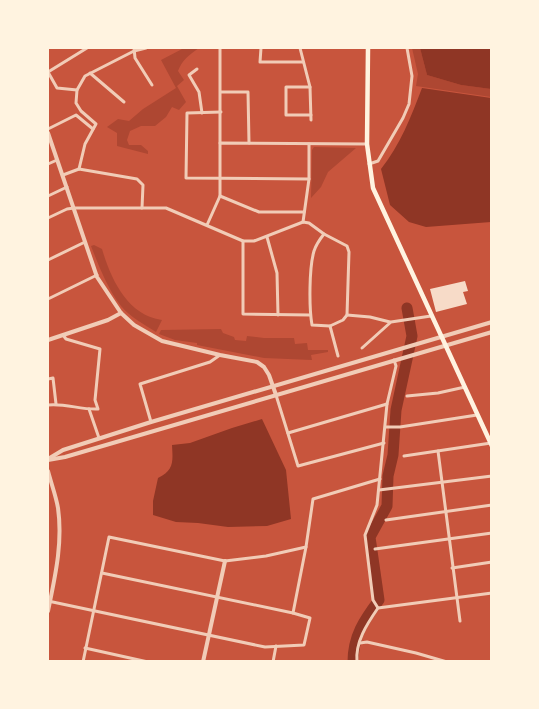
<svg xmlns="http://www.w3.org/2000/svg" width="539" height="709" font-family="'Times New Roman',serif">
	<rect width="100%" height="100%" fill="#c8553d"/>
	<!-- green -->
	<g fill="#ae4732">
		<path d="M184,48H199C189,55 182,60 178,71L184,80L177,86L186,102L179,110L172,107L166,117L155,126H141L130,131L127,140L129,145H141L148,151V154L117,146V133L107,127L118,119L129,121L143,109L176,88L161,60Z"/>
		<polygon points="412,48 420,48 427,75 461,85 491,89 491,97 416,86 418,74"/>
		<polygon points="314,147 356,148 328,172 321,187 311,198 312,150"/>
		<path d="M94,245L102,249C111,279 127,315 162,320L156,332C145,325 130,317 121,306C107,288 99,266 91,246Z"/>
		<polygon points="221,329 223,333 234,337 235,340 246,341 247,336 264,338 294,338 295,344 307,343 308,350 328,350 328,352 311,355 312,360 264,358 197,345 197,343 175,340 159,334 161,330"/>
	</g>
	<!-- water -->
	<g fill="#8f3625">
		<polygon points="420,48 491,48 491,89 461,85 427,75"/>
		<path d="M422,88L491,98V222L426,227L409,222L390,205L381,169C400,145 411,117 422,88Z"/>
		<path d="M262,419L286,470L291,519L267,526L228,527L198,523L176,522L153,515V501L158,478C174,470 173,462 172,445L190,443L232,428Z"/>
	</g>
	<g fill="none" stroke-linecap="round" stroke-linejoin="round">
		<!-- river -->
		<path stroke="#8f3625" stroke-width="11" d="M353,662C353,636 364,620 379,600L370,537L387,506L388,476L393,455L396,410L412,336L407,308"/>
	</g>
	<!-- building -->
	<polygon fill="#f7dbc8" points="465,281 468,291 463,292 467,304 436,312 430,289"/>
	<g fill="none" stroke-linecap="round" stroke-linejoin="round">
		<!-- minor -->
		<g stroke="#f1ccb7" stroke-width="3">
			<polyline points="134,48 135,58 152,85"/>
			<polyline points="220,48 220,143"/>
			<polyline points="261,48 260,62 303,62"/>
			<polyline points="300,48 310,87 311,120"/>
			<polyline points="197,69 189,75 199,92 202,113"/>
			<polyline points="90,73 124,102"/>
			<polyline points="310,87 286,87 286,115 311,115"/>
			<polyline points="77,90 57,88 48,72 87,48"/>
			<polyline points="221,92 248,92 249,143"/>
			<polyline points="221,112 187,113 186,178 309,179"/>
			<polyline points="48,129 76,115 93,129"/>
			<polyline points="48,164 57,160"/>
			<polyline points="369,164 378,161 403,118 409,104 412,76 407,48"/>
			<polyline points="79,169 85,144 96,124 81,111 76,103 77,90 85,76 134,51 146,48"/>
			<polyline points="63,175 79,169 137,179 143,185 142,208"/>
			<polyline points="48,196 67,187"/>
			<polyline points="220,196 259,212 304,212"/>
			<polyline points="48,218 67,209 74,208 166,208 243,241 254,241 303,222 309,223 324,234 347,246 349,252 347,315 343,320 330,326 338,356"/>
			<polyline points="303,222 309,179 309,144"/>
			<polyline points="207,225 220,196 220,143 367,144"/>
			<path d="M324,234C320,239 316,245 314,251C309,268 309,308 312,325L330,326"/>
			<polyline points="267,237 277,273 278,315"/>
			<polyline points="243,241 243,314 310,315"/>
			<polyline points="48,260 85,242"/>
			<polyline points="48,299 97,275"/>
			<polyline points="347,315 370,317 390,322"/>
			<polyline points="362,348 391,322 431,316"/>
			<polyline points="48,379 53,378 56,404"/>
			<polyline points="276,395 298,466 384,443"/>
			<polyline points="407,396 438,393 465,387"/>
			<path d="M48,405C65,403 81,410 98,409L95,400L100,349L66,339L63,335"/>
			<polyline points="89,409 99,438"/>
			<polyline points="151,422 140,384 210,362 220,355"/>
			<polyline points="386,427 400,427 477,415"/>
			<polyline points="288,433 387,404"/>
			<polyline points="438,451 460,621"/>
			<polyline points="404,456 491,443"/>
			<polyline points="379,490 492,476"/>
			<polyline points="386,520 492,505"/>
			<polyline points="375,549 492,533"/>
			<polyline points="452,568 492,562"/>
			<polyline points="102,573 293,613"/>
			<polyline points="48,601 265,647 304,645 310,618 293,613 306,547"/>
			<polyline points="378,608 373,600 365,535 377,505 387,404 396,366 394,360"/>
			<polyline points="360,643 367,642 416,653 447,662"/>
			<polyline points="85,648 148,662"/>
			<polyline points="83,662 109,537 225,561 266,556 306,547 313,499 380,479"/>
			<polyline points="273,662 276,646"/>
			<path d="M357,662C355,642 367,624 378,608L492,593"/>
		</g>
		<!-- tertiary -->
		<g stroke="#f1ccb7" stroke-width="4">
			<polyline points="48,133 97,277 121,313 134,325 162,341 220,355 257,362 264,367 269,375 276,395"/>
			<polyline points="48,340 108,320 121,313"/>
			<polyline points="48,459 63,450 151,422 492,322"/>
			<polyline points="48,460 65,457 492,332"/>
			<path d="M48,471C51,483 56,496 58,508C63,543 55,577 48,611"/>
			<polyline points="203,662 225,561"/>
		</g>
		<!-- secondary -->
		<polyline stroke="#fff3e0" stroke-width="4.5" points="368,48 367,144 373,188 492,446"/>
	</g>
	<!-- border -->
	<rect width="539" height="709" fill="none" stroke="#fff3e0" stroke-width="98"/>
</svg>
